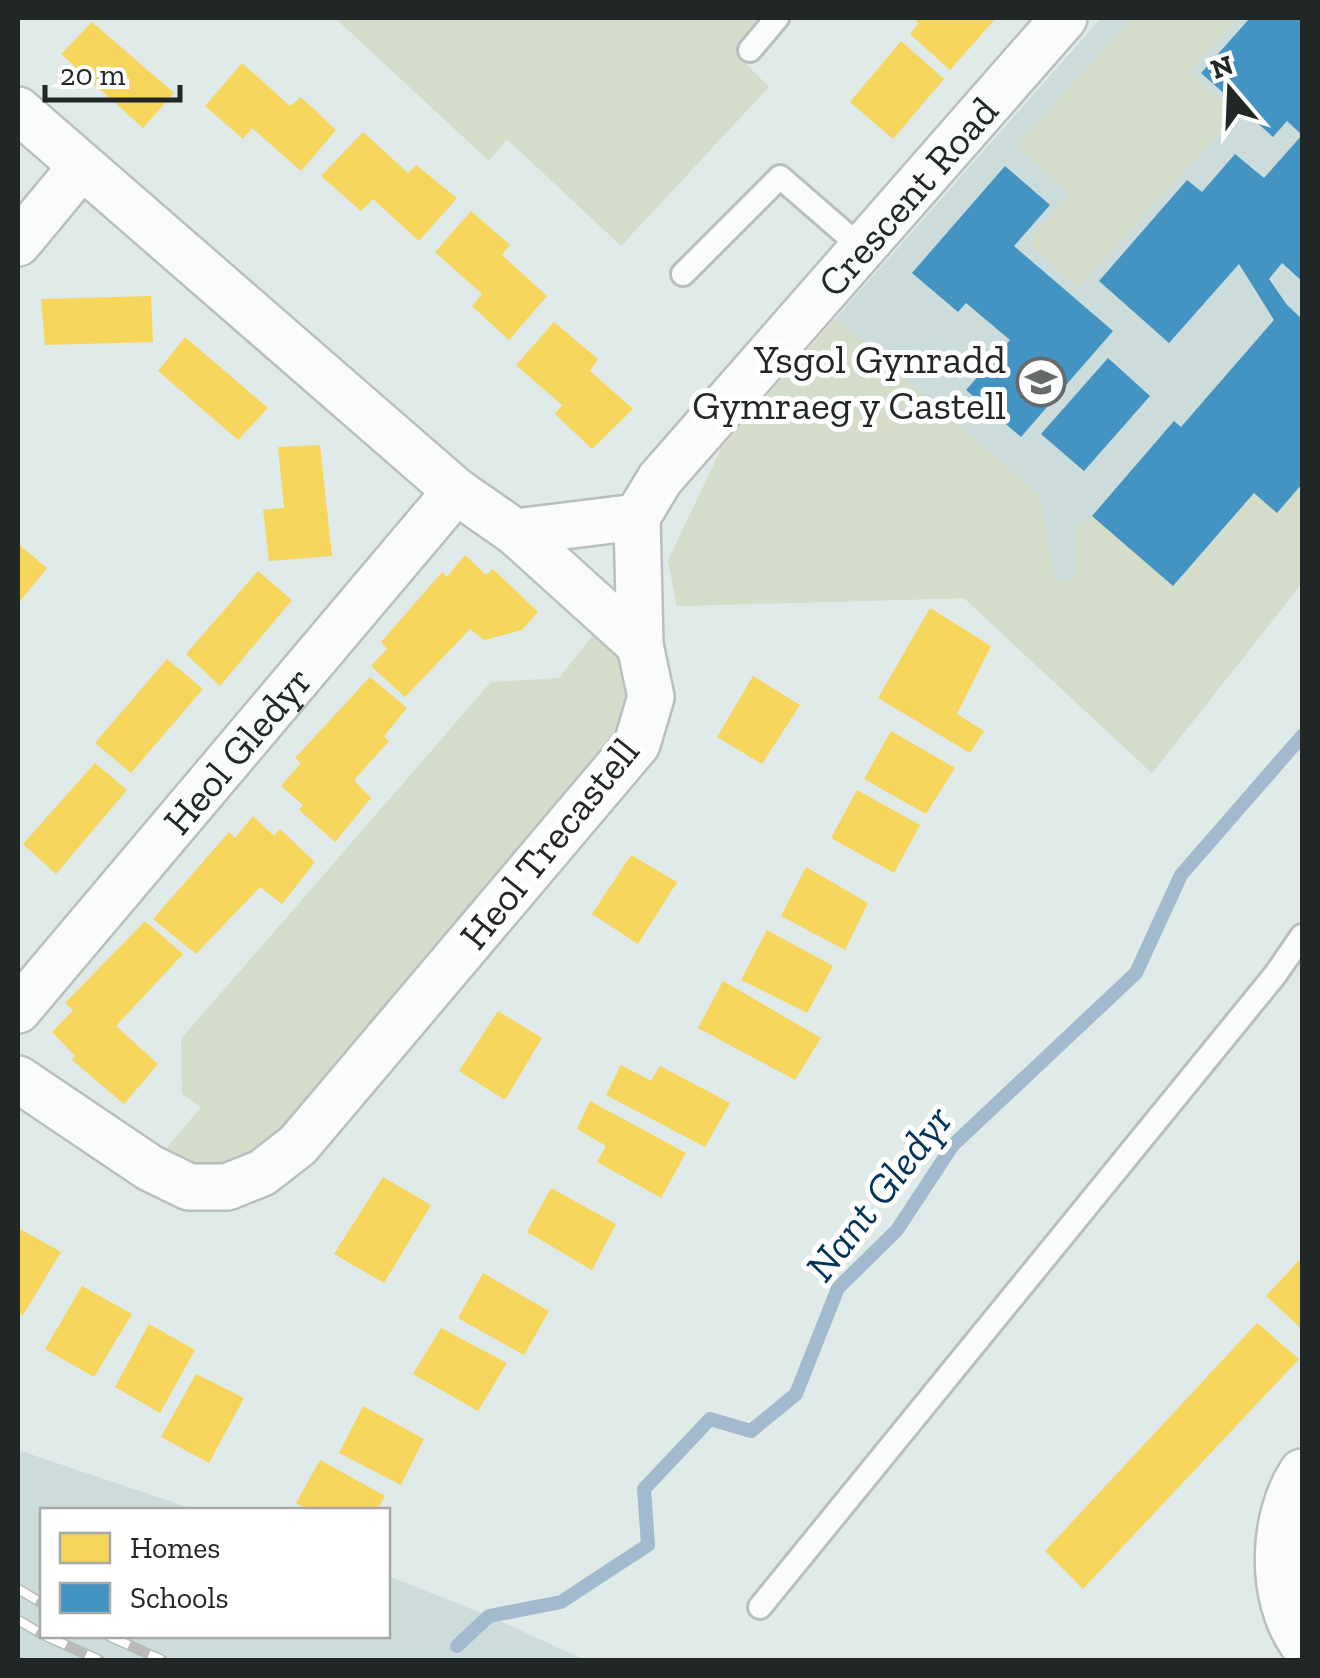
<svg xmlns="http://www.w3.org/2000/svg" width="1320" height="1678" font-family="'Zilla Slab',serif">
	<rect width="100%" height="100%" fill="#e0eae8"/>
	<!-- built -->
	<g fill="#cbdcda">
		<polygon points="1101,18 1302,18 1302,583 1152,773 964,598 677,606 668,561 722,447"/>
		<polygon points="18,1450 196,1510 42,1510 42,1636 388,1636 388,1576 489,1616 585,1660 18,1660"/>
	</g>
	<!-- green -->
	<g fill="#d3ddca">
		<polygon points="335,18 777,18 757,42 737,55 769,87 621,246 507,139 489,161"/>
		<polygon points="1132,18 1238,18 1189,72 1236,115 1078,288 1027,242 1070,194 1016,146"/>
		<polygon points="836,318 1040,496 1055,580 1075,579 1076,529 1092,516 1174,586 1254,493 1277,513 1302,484 1302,583 1152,773 964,598 677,606 668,561 722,447"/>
		<polygon points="608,616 651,697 262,1173 150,1168 201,1107 182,1094 181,1039 491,682 559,678"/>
	</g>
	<!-- homes -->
	<g fill="#f6d55c">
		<polygon points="912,18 996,18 950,70 910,34 919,23"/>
		<polygon points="92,22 174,93 143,128 61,54"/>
		<polygon points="901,41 944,79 893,139 850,102"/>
		<polygon points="242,63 290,106 301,97 336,130 301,171 252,128 243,139 205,106"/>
		<polygon points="363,132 408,173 416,165 457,198 419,241 373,199 361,211 321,176"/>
		<polygon points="471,211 510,245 502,255 547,296 509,340 472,306 482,294 435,252"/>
		<polygon points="151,296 153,342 45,345 41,299"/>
		<polygon points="554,322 598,359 590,371 633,409 592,449 555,414 562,405 516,365"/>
		<polygon points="185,337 268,408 238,440 158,371"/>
		<polygon points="320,445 332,556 269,561 263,510 284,508 278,447"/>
		<polygon points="18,544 47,568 18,604"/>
		<polygon points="465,555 486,575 493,569 538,612 522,630 484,640 470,629 405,697 371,666 387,649 381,642 442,572 447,577"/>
		<polygon points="258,571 292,600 220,686 186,654"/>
		<polygon points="930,608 991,646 957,714 984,731 970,753 878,698"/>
		<polygon points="167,659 203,689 131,773 95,743"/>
		<polygon points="753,676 800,705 762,764 717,737"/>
		<polygon points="370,677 407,708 384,736 389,741 354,780 371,798 335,842 299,810 303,805 281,786 301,763 295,758"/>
		<polygon points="891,731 955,768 926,814 864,779"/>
		<polygon points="95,763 127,790 56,874 23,844"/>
		<polygon points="857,790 920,825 894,873 831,838"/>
		<polygon points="253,816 274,836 280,829 315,862 282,904 260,887 196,954 153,919 229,832 235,838"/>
		<polygon points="631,855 677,882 638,944 592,914"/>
		<polygon points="806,867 868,903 845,950 781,916"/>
		<polygon points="145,921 183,954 116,1026 158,1064 124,1104 72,1060 75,1056 52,1032 73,1010 65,1003"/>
		<polygon points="767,930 833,966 807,1013 741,980"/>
		<polygon points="723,981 821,1038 795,1080 698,1028"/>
		<polygon points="498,1011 542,1038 505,1100 459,1071"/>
		<polygon points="621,1065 651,1081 660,1066 730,1103 705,1147 606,1095"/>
		<polygon points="590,1101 686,1153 661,1198 597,1162 606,1146 577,1129"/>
		<polygon points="383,1177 431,1205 384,1283 334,1254"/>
		<polygon points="551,1188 616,1224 592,1270 527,1232"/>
		<polygon points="18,1228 61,1252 23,1315 18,1312"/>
		<polygon points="1302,1257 1302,1329 1266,1296"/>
		<polygon points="483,1273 549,1311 524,1355 458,1318"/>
		<polygon points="82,1286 132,1314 94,1377 45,1349"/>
		<polygon points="1257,1323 1299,1359 1083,1589 1045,1551"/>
		<polygon points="149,1324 195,1350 160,1413 115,1387"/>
		<polygon points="441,1328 507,1363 478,1411 413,1374"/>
		<polygon points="196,1374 244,1398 209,1463 161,1437"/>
		<polygon points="363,1406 424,1439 401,1485 339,1453"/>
		<polygon points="320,1460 385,1496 377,1510 309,1510 296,1503"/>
	</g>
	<!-- schools -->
	<g fill="#4393c3">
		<polygon points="1250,18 1302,18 1302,135 1287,121 1273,137 1201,73"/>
		<polygon points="1302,135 1302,281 1282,263 1269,279 1287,305 1302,319 1302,484 1277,513 1254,493 1173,586 1092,516 1174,421 1181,427 1274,320 1239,264 1169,343 1099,281 1187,180 1202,192 1235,154 1264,178"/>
		<polygon points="1005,166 1050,205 1014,246 1113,331 1021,437 966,390 1010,340 966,303 958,312 912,273"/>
		<polygon points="1108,358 1150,396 1084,471 1041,434"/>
	</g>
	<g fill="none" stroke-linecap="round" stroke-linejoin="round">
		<!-- stream -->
		<polyline stroke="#a2bacd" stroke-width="14" points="457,1646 489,1616 561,1602 648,1545 644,1489 710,1419 751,1431 796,1394 838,1288 897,1230 953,1145 1136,973 1181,875 1302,736"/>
		<!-- service casing -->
		<g stroke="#b8bfbe" stroke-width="28">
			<g id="service">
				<polyline points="750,50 777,18"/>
				<polyline points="683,274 780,177 863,249"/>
				<polyline points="760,1607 1275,975 1302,936"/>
			</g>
		</g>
		<!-- minor casing -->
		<g stroke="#b8bfbe" stroke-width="50">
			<g id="minor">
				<polyline points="18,110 456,491 515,532 637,517 640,645 651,697 637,744 298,1145 262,1173 227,1187 189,1187 150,1168 18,1079"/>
				<polyline points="18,243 81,167"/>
				<path id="s1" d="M637,517L660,479L1064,18"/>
				<polyline points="515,532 640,645"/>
				<path id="s2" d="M18,1010L456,491"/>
				<path d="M1302,1472C1272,1517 1269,1597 1302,1643"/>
			</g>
		</g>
		<!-- service -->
		<use href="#service" stroke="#fafcfc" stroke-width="22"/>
		<!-- minor -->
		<use href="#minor" stroke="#fafcfc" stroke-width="45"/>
		<!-- rail casing -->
		<g stroke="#b9baba" stroke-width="11">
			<g id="rail">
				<polyline points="18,1589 42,1603"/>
				<polyline points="18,1620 42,1634"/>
				<polyline points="46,1636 99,1660"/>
				<polyline points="109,1636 162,1660"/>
			</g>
		</g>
		<!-- rail -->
		<use href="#rail" stroke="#fff" stroke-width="8" stroke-dasharray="22" stroke-linecap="butt"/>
	</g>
	<!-- icons -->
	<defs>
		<g id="school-ring" transform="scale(2.5)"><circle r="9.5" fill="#fff" stroke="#646b6a" stroke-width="1.5"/><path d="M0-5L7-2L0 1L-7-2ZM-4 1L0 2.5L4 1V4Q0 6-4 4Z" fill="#646b6a"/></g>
	</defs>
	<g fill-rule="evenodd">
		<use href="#school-ring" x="1041" y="382"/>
	</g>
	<g text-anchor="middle" stroke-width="10" stroke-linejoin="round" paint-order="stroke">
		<!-- street labels -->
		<g font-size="40" fill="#212726" stroke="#fff">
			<text dy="14" stroke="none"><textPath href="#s1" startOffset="420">Crescent Road</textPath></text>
			<text dy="14" stroke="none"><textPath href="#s2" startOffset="340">Heol Gledyr</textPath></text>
			<text transform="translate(549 843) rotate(-51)" y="14">Heol Trecastell</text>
		</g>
		<!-- poi labels -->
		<g font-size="40" fill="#212726" stroke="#fff" text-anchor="end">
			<text x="1006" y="373">Ysgol Gynradd<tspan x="1006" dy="46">Gymraeg y Castell</tspan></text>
		</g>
		<!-- water labels -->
		<g font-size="42" font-style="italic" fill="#003459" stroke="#fff">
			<text transform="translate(878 1193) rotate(-52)" y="15">Nant Gledyr</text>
		</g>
	</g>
	<!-- border -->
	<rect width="1320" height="1678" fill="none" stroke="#212726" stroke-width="40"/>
	<!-- legend -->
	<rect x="40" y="1508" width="350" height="130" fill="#ffffff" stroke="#a6a9a8" stroke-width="2.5"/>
	<rect x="60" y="1533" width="50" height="30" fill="#f6d55c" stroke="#a6a9a8" stroke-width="2.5"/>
	<text x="130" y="1558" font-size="30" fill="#212726">Homes</text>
	<rect x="60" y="1583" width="50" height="30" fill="#4393c3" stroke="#a6a9a8" stroke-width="2.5"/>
	<text x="130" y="1608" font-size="30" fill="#212726">Schools</text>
	<!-- north arrow -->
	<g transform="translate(1230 90) rotate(341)" stroke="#ffffff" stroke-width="8" paint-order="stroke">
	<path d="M0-8L18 38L0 25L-18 38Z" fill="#212726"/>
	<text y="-15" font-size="28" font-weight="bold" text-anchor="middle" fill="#212726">N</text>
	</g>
	<!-- scale -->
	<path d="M45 85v15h135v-15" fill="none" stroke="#212726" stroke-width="5"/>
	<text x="60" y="85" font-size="30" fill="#212726" stroke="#ffffff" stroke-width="8" paint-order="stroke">20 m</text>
</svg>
